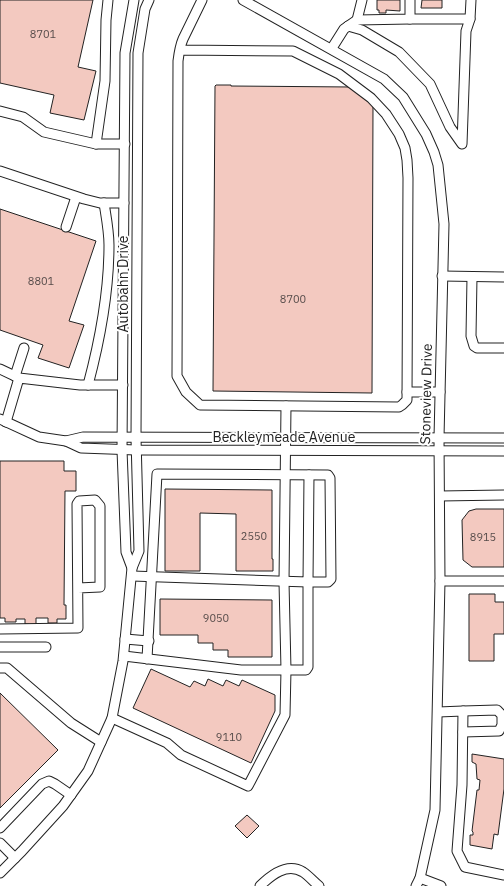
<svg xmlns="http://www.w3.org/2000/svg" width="504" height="886" font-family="'IBM Plex Sans',sans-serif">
	<rect width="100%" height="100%" fill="#fff"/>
	<!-- building -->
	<g fill="#f3c9c0" stroke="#222">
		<polygon points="0,0 93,0 78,67 96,71 84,120 50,113 54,95 0,83"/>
		<polygon points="377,0 400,0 400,11 386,10 386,13 379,13 379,10 377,10"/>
		<polygon points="422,0 442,0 442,8 421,8"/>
		<polygon points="216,85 231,85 231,86 352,87 373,105 372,393 213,391 215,86"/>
		<polygon points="0,209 96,241 69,321 84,325 69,368 38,358 43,345 0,330"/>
		<polygon points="0,461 64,461 64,471 76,471 76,491 65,491 64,605 66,605 66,619 57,619 57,623 48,623 48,618 36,618 36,625 25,624 25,619 16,619 16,622 5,622 5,618 0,618"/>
		<polygon points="165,489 272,490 272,559 273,559 273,571 236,571 236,514 200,513 200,571 165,571"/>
		<polygon points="476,509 504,509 504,567 472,567 463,560 462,520 469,511"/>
		<polygon points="469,594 495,594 495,602 504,602 504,634 494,634 494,661 469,661"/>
		<polygon points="160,599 272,600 272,657 228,657 228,650 213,650 213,643 198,643 198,635 160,635"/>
		<polygon points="151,669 190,687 194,681 205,686 208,679 223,686 226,680 239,686 242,680 275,695 275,711 251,763 133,708"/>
		<polygon points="0,693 58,750 0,808"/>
		<polygon points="472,754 504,759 504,789 498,835 494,834 492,849 470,845 470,835 473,835 473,832 472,831 477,790 479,790 480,780 477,779 476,764 472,762"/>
		<polygon points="247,815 259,826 247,838 235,826"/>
	</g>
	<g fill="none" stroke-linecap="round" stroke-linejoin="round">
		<!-- minor casing -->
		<g stroke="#222" stroke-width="11">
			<g id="minor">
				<polyline points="243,0 384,79 403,97 426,134 434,152 438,165 444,224 439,438 440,581 435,810 420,878 416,886"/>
				<polyline points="470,19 471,0"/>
				<polyline points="357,20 362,0"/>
				<polyline points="348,26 362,30 399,52 430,84 450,127 462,144 466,31 470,19 410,19"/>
				<polyline points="332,48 344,29 357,20 410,19 410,0"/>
				<path d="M180,50L293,51L339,74L371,98L386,114L399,134L405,148L407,160L408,178L407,400L402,405L399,407L200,405L186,392L177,376L178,61C179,53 180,46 183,39L202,0"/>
				<polyline points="0,111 23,117 44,132 96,144 125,144"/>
				<polyline points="96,144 105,81 106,20 108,0"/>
				<polyline points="0,171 84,199 100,203 124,203"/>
				<polyline points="66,227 76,197"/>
				<polyline points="442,276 504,277"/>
				<polyline points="472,277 471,336 474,346 477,348 504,348"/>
				<polyline points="0,369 19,378"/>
				<polyline points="15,376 24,348"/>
				<path d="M88,385C100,340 109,292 109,245C109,231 106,216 104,203"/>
				<polyline points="407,392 440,392"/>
				<polyline points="0,419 39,437 66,441 81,448 136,450 504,451"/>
				<polyline points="6,422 19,378 80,385 123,385"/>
				<polyline points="66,441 83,437 504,438"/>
				<polyline points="440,496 504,495"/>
				<polyline points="132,568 126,552 122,450 125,53 134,0"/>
				<polyline points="132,576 308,582 309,475"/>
				<polyline points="440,581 504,581"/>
				<polyline points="0,629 78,628 77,504 79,501 95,500 100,506 100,587 78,588"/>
				<polyline points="125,639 149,641"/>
				<polyline points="0,647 46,647"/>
				<polyline points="124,656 241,670 286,670 284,582 286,406"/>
				<polyline points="0,668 7,668 71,723 101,742"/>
				<polyline points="463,711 497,710 502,715 502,725 499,731 463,732"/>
				<polyline points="438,712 463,711 462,785 457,851 465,867 504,875"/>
				<polyline points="112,718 167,743 181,755 248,786 285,715 286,670 306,670 308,667 308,582 328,582 331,579 330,478 328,475 157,474 147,659"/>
				<polyline points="0,828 42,784 49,781 55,784 71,795"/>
				<polyline points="0,843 15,858"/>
				<polyline points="0,873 22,851 63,806 88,771 112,718 123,661 132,568 139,551 136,438 138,53 145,9 149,0"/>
				<polyline points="420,878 441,886"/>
				<path d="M260,886C271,875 287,862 303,872C309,876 314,882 319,886"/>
			</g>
		</g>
		<!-- minor -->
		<use href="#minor" stroke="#fff" stroke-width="9"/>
	</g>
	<g text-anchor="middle" stroke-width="4" stroke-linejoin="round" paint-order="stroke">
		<!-- number labels -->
		<g font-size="11" fill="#564c4a">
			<text x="43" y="38">8701</text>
			<text x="41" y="285">8801</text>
			<text x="293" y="303">8700</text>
			<text x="254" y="540">2550</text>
			<text x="483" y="541">8915</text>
			<text x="216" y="622">9050</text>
			<text x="229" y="741">9110</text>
		</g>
		<!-- street labels -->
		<g font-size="14" fill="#222" stroke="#fff">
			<text transform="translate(123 284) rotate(-90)" y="5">Autobahn Drive</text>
			<text transform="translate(426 394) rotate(-89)" y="5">Stoneview Drive</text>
			<text x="284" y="442">Beckleymeade Avenue</text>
		</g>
	</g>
</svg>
